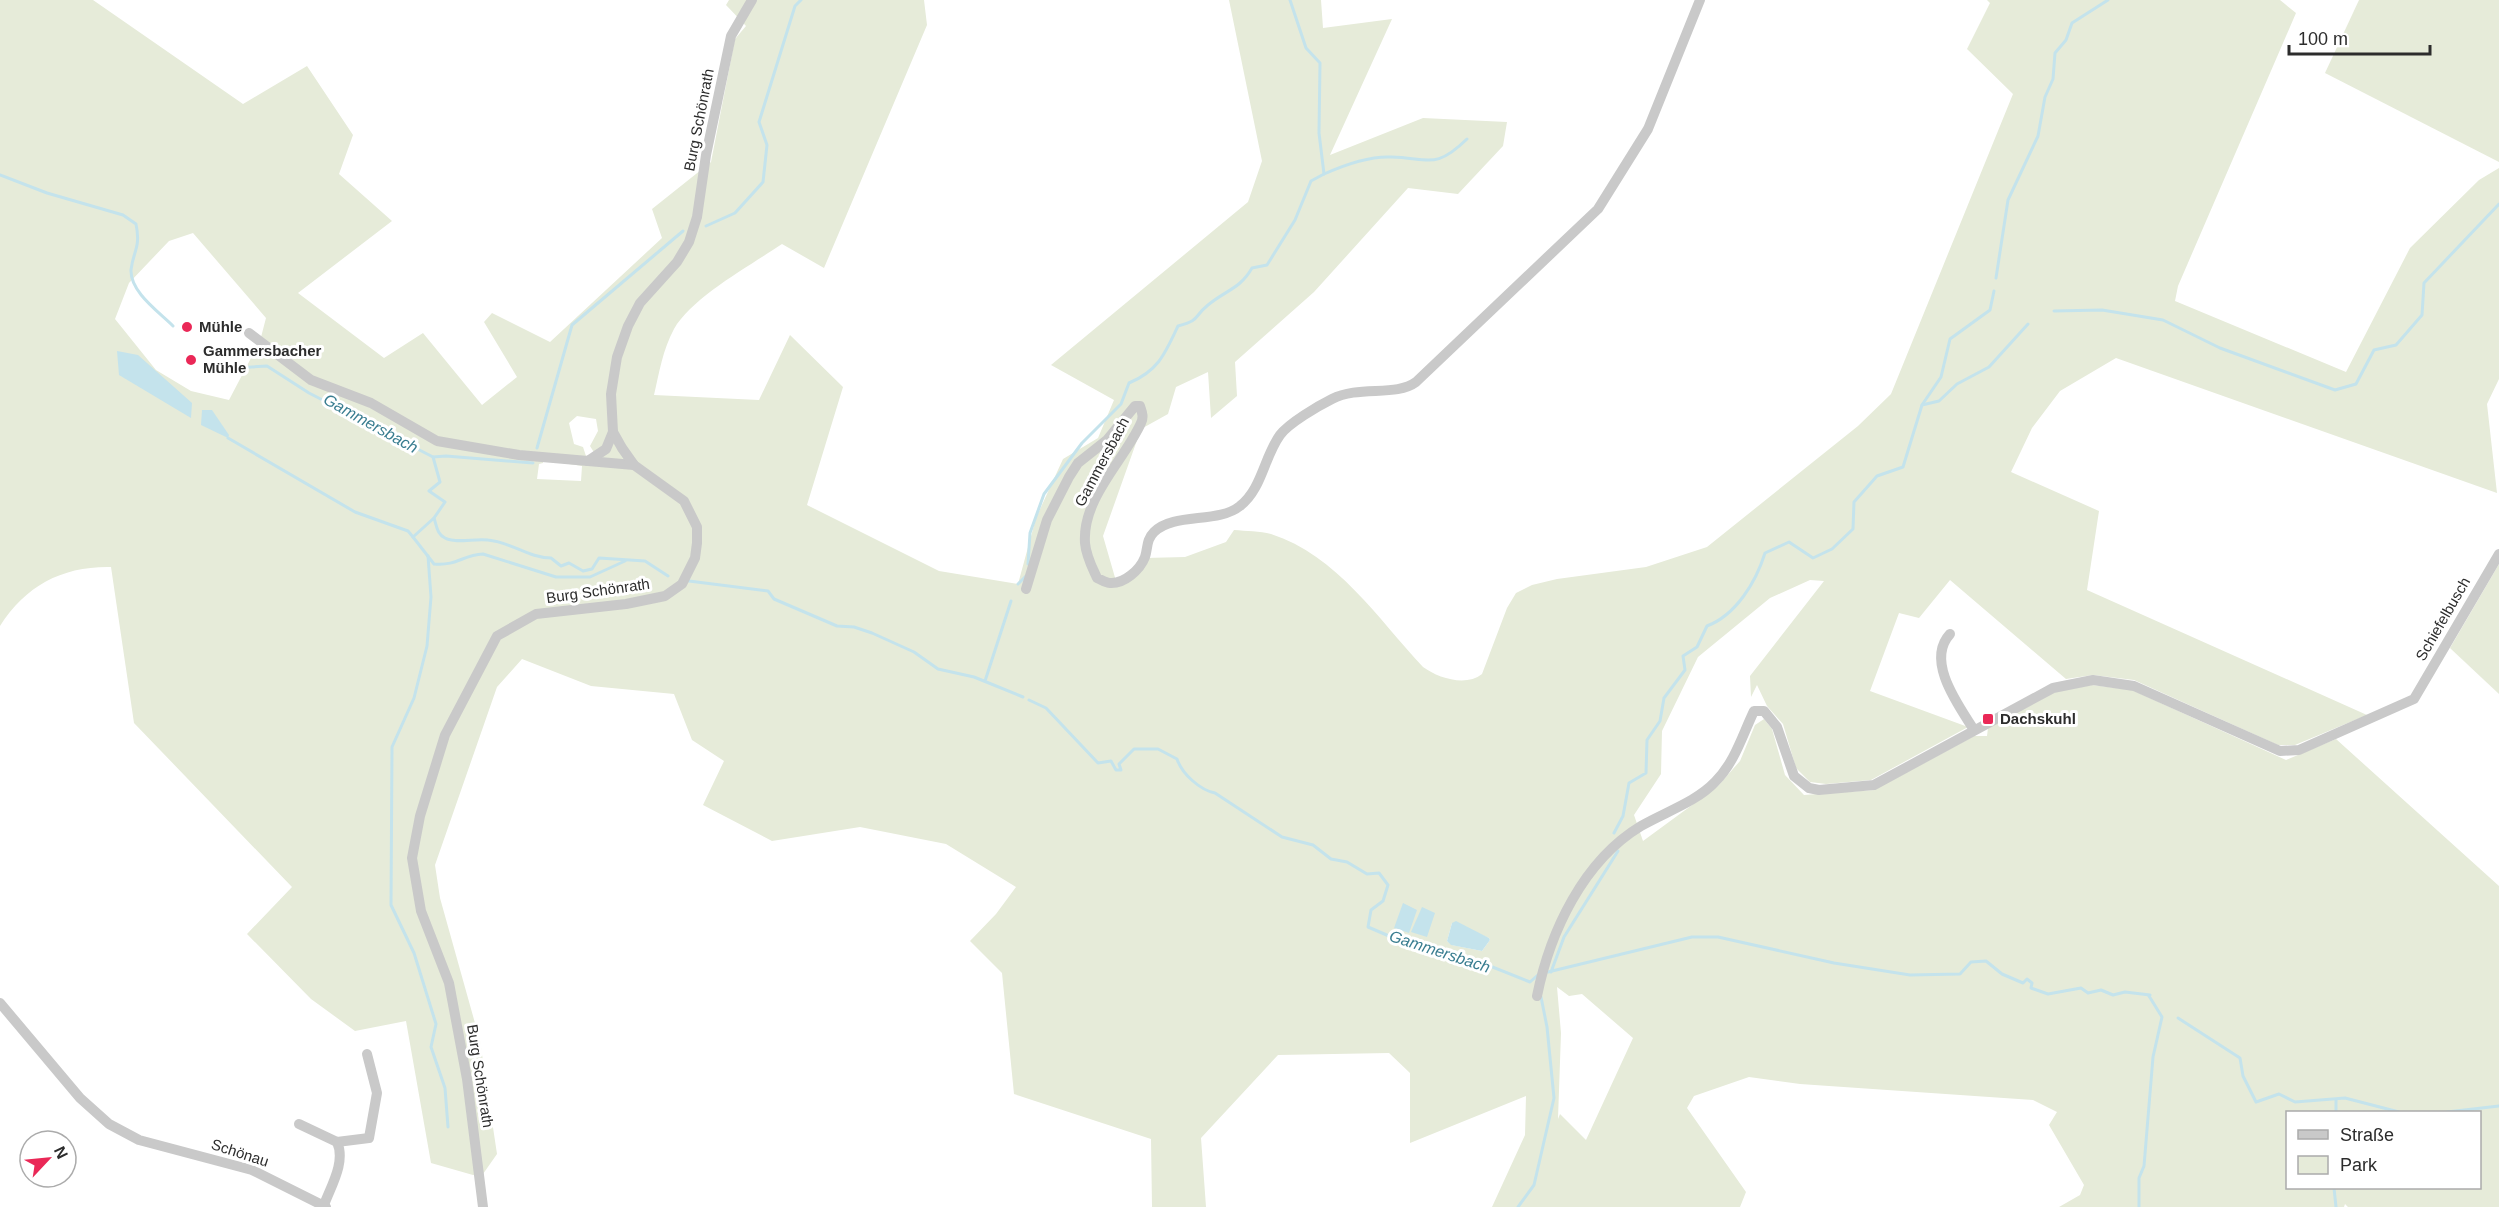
<svg xmlns="http://www.w3.org/2000/svg" width="2499" height="1207" font-family="Arial,sans-serif">
	<rect width="100%" height="100%" fill="#fff"/>
	<!-- green -->
	<g fill="#e6ebd9" fill-rule="evenodd">
		<path d="M0,0H93L243,104L307,66L353,135L339,174L392,221L298,293L384,358L423,333L482,405L517,377L484,322L492,313L550,342L662,238L652,209L711,162L735,39L746,26L726,5L729,0H924L927,25L824,268L782,244C751,265 692,297 674,329C663,349 659,373 654,395L759,400L790,335L843,387L807,505L939,571L1018,584L1036,518L1063,459L1098,438L1114,400L1051,365L1248,202L1262,161L1229,0H1321L1323,28L1392,19L1330,155L1423,118L1507,122L1503,146L1458,194L1408,188L1314,292L1235,362L1237,396L1211,418L1208,372L1176,387L1168,414L1141,429L1103,536L1116,581L1145,558L1185,557L1226,542L1234,530C1246,531 1260,531 1271,534C1337,555 1378,619 1423,667C1438,678 1466,687 1482,674L1507,608L1516,593L1532,585L1557,579L1646,567L1707,547L1858,426L1891,394L2013,94L1967,49L1990,3L1987,0H2280L2296,13L2178,286L2175,301L2346,372L2410,248L2479,180L2499,168V379L2487,404L2497,493L2116,358L2060,391L2032,428L2011,472L2099,511L2087,590L2367,715L2295,745H2278L2134,680L2093,675L2066,679L1950,580L1919,618L1899,613L1870,691L1968,727L1871,780L1826,784L1810,782L1796,768L1783,724L1767,706L1757,685L1751,697L1750,676L1824,581L1810,580L1770,598L1698,657L1662,731L1661,774L1634,815L1643,841L1718,786L1740,761L1755,725L1764,719L1772,729L1785,775L1804,795L1874,790L1974,736H1987L1988,728L2055,692L2092,685L2132,690L2286,760L2336,739L2499,886V1207H2348L2345,1204L2344,1207H2059L2080,1195L2084,1185L2049,1125L2057,1112L2033,1100L1800,1084L1749,1077L1694,1096L1687,1108L1746,1192L1740,1207H1492L1525,1135L1526,1096L1410,1143V1073L1389,1053L1278,1055L1201,1138L1206,1207H1152L1151,1139L1014,1094L1002,973L970,941L996,914L1016,887L946,844L860,827L772,841L703,805L724,761L692,740L674,694L591,686L522,659L497,687L435,865L440,898L480,1041L497,1154L483,1174L473,1175L431,1163L406,1021L355,1031L311,999L247,934L292,887L134,723L111,567C63,566 26,585 0,626ZM193,233L266,318L260,341L229,400L191,391L156,370L115,319L129,283L169,241ZM577,416L596,419L598,431L590,446L595,454L586,456L583,447L574,444L569,423ZM543,460L582,466L581,481L537,479L539,464L543,463ZM1452,923L1489,938L1490,940L1482,951L1452,945L1447,941ZM1557,987L1569,996L1582,994L1633,1038L1586,1140L1560,1114L1558,1119L1561,1033ZM2288,1112H2480V1188H2288Z"/>
		<polygon points="2359,0 2499,0 2499,162 2325,73"/>
		<polygon points="2499,564 2499,694 2450,648"/>
	</g>
	<!-- water -->
	<g fill="#c4e3ec">
		<polygon points="117,351 138,355 192,403 191,418 119,375"/>
		<polygon points="202,410 212,410 229,435 228,438 201,425"/>
		<polygon points="1403,903 1417,910 1409,933 1394,928"/>
		<polygon points="1422,907 1435,913 1427,937 1411,932"/>
		<polygon points="1456,921 1489,938 1490,940 1482,951 1451,945 1447,941 1452,923"/>
	</g>
	<g fill="none" stroke-linecap="round" stroke-linejoin="round">
		<!-- stream -->
		<g stroke="#c4e3ec" stroke-width="3">
			<path d="M1324,174C1344,165 1369,156 1391,157C1430,158 1435,170 1467,139"/>
			<path d="M0,175L47,193L123,215L136,224C141,248 133,251 131,270C130,292 159,312 173,326"/>
			<polyline points="706,226 735,213 763,182 767,145 759,122 795,6 801,0"/>
			<polyline points="1996,278 2008,200 2038,136 2045,97 2053,79 2055,53 2066,40 2072,23 2108,0"/>
			<polyline points="2054,311 2102,310 2163,320 2220,348 2335,390 2356,384 2374,350 2396,345 2422,315 2424,283 2499,204"/>
			<path d="M221,369L267,366L309,393L433,457L440,482L429,491L445,502L434,518C437,527 437,534 445,538C456,544 475,538 488,540C511,542 529,558 551,558L561,566L569,563L583,571L592,569L599,558L645,561L668,576"/>
			<polyline points="1922,405 1941,377 1950,339 1990,310 1994,291"/>
			<polyline points="228,438 355,512 408,531 413,537"/>
			<polyline points="537,448 572,325 683,231"/>
			<polyline points="433,457 446,456 533,463"/>
			<path d="M434,518L413,537L434,564C458,566 462,555 483,554L556,577H590L625,561"/>
			<polyline points="428,556 431,597 427,646 414,698 392,747 391,905 414,953 436,1024 431,1047 445,1088 448,1127"/>
			<path d="M1028,564L1030,533L1044,494L1082,443L1121,404L1129,383C1158,371 1165,354 1178,326C1201,320 1193,317 1208,305C1226,290 1240,289 1252,268L1267,265L1295,220L1311,181L1324,174L1319,133L1320,63L1306,48L1290,0"/>
			<polyline points="689,581 768,591 774,599 837,626 854,627 872,633 914,652 938,669 974,677 1023,697"/>
			<polyline points="1018,584 1026,576"/>
			<polyline points="985,681 1011,601"/>
			<path d="M1029,700L1046,708L1098,763L1111,761L1116,770H1121L1119,764L1134,749H1158L1177,759C1182,774 1200,790 1215,793L1282,837L1313,845L1331,859L1347,862L1367,874L1379,873L1388,885L1383,901L1371,910L1368,927L1396,939L1455,952L1530,982L1539,974"/>
			<path d="M1614,833L1623,816L1629,783L1646,773L1647,740L1660,721L1664,698L1685,670L1683,656L1697,647L1707,626C1736,615 1756,582 1765,553L1789,542L1813,558L1832,549L1853,529L1854,502L1877,476L1903,467L1922,405L1939,401L1957,384L1989,367L2028,324"/>
			<polyline points="1548,972 1692,937 1718,937 1834,963 1910,975 1960,974 1971,962 1986,961 2002,974 2023,983 2027,979 2032,983 2031,988 2048,994 2081,988 2088,993 2101,990 2113,995 2125,992 2150,995"/>
			<polyline points="1551,972 1564,937 1618,851"/>
			<polyline points="2178,1018 2240,1058 2243,1076 2256,1102 2279,1094 2295,1102 2345,1098 2399,1112"/>
			<polyline points="2336,1112 2336,1100"/>
			<polyline points="2447,1112 2499,1106"/>
			<polyline points="2334,1188 2336,1207"/>
			<polyline points="1518,1207 1534,1185 1554,1098 1547,1027 1541,997"/>
			<polyline points="2139,1207 2139,1178 2144,1166 2153,1057 2162,1017 2149,996"/>
		</g>
		<!-- minor -->
		<g stroke="#c9c9c9" stroke-width="10">
			<polyline points="249,333 311,380 371,403 437,441 519,455 634,465"/>
			<polyline points="588,461 606,449 613,432"/>
			<path d="M1026,589L1047,520L1069,477L1078,463L1107,440L1135,406H1140C1142,412 1144,417 1141,423C1124,461 1082,498 1085,543C1086,556 1092,567 1097,578C1100,579 1106,583 1110,583C1124,584 1140,570 1145,557C1148,548 1146,540 1154,532C1174,512 1218,524 1240,506C1262,489 1264,457 1280,435C1289,423 1318,406 1332,399C1359,385 1396,397 1416,382L1598,209L1648,129L1700,0"/>
			<path d="M1950,634C1925,661 1959,706 1974,730"/>
			<path d="M1537,996C1550,932 1583,861 1641,826C1665,812 1696,802 1715,782C1735,762 1742,736 1754,711H1764L1777,727L1794,776L1809,788L1819,790L1874,785L2053,688L2093,680L2134,686L2280,751L2299,750L2414,699L2499,554"/>
			<polyline points="0,1003 80,1098 109,1124 139,1140 252,1170 326,1207"/>
			<polyline points="299,1124 337,1142 369,1138 377,1093 367,1054"/>
			<path d="M324,1205C331,1186 346,1162 337,1142"/>
			<polyline points="483,1207 467,1079 449,983 421,911 412,858 420,816 445,735 497,636 536,614 626,604 665,596 682,584 695,558 697,543 697,527 684,501 634,465 622,448 613,432 611,394 617,357 628,326 640,303 677,262 689,242 697,217 706,155 731,36 752,0"/>
		</g>
	</g>
	<!-- markers -->
	<g fill="#ea2857" stroke="#fff" stroke-width="2">
		<circle cx="187" cy="327" r="6"/>
		<circle cx="191" cy="360" r="6"/>
		<rect x="1982" y="713" width="12" height="12" rx="3"/>
	</g>
	<g text-anchor="middle" stroke-width="6" stroke-linejoin="round" paint-order="stroke">
		<!-- street labels -->
		<g font-size="15" fill="#2c2c2c" stroke="#fff">
			<text transform="translate(699 120) rotate(-79)" y="5">Burg Schönrath</text>
			<text transform="translate(1102 462) rotate(-62)" y="5">Gammersbach</text>
			<text transform="translate(598 591) rotate(-8)" y="5">Burg Schönrath</text>
			<text transform="translate(2443 619) rotate(-60)" y="5">Schiefelbusch</text>
			<text transform="translate(480 1076) rotate(81)" y="5">Burg Schönrath</text>
			<text transform="translate(240 1153) rotate(18)" y="5">Schönau</text>
		</g>
		<!-- poi labels -->
		<g font-size="15" font-weight="bold" fill="#2c2c2c" stroke="#fff" text-anchor="start">
			<text x="199" y="332">Mühle</text>
			<text x="203" y="356">Gammersbacher<tspan x="203" dy="17">Mühle</tspan></text>
			<text x="2000" y="724">Dachskuhl</text>
		</g>
		<!-- water labels -->
		<g font-size="16" font-style="italic" fill="#397d90" stroke="#fff">
			<text transform="translate(371 423) rotate(29)" y="6">Gammersbach</text>
			<text transform="translate(1440 951) rotate(18)" y="6">Gammersbach</text>
		</g>
	</g>
	<!-- legend -->
	<rect x="2286" y="1111" width="195" height="78" fill="#ffffff" stroke="#ababab" stroke-width="1.5"/>
	<rect x="2298" y="1130" width="30" height="9" fill="#c9c9c9" stroke="#ababab" stroke-width="1.5"/>
	<text x="2340" y="1141" font-size="18" fill="#2c2c2c">Straße</text>
	<rect x="2298" y="1156" width="30" height="18" fill="#e6ebd9" stroke="#ababab" stroke-width="1.5"/>
	<text x="2340" y="1171" font-size="18" fill="#2c2c2c">Park</text>
	<!-- north arrow -->
	<g transform="translate(48 1159) rotate(64)"><circle r="28" fill="#ffffff" stroke="#ababab" stroke-width="1.5"/>
	<path d="M0-4.5L10 22L0 15L-10 22Z" fill="#ea2857"/>
	<text y="-9" font-size="16" font-weight="bold" text-anchor="middle" fill="#2c2c2c">N</text>
	</g>
	<!-- scale -->
	<path d="M2289 45v9h141v-9" fill="none" stroke="#2c2c2c" stroke-width="3"/>
	<text x="2298" y="45" font-size="18" fill="#2c2c2c" stroke="#ffffff" stroke-width="4.5" paint-order="stroke">100 m</text>
</svg>
